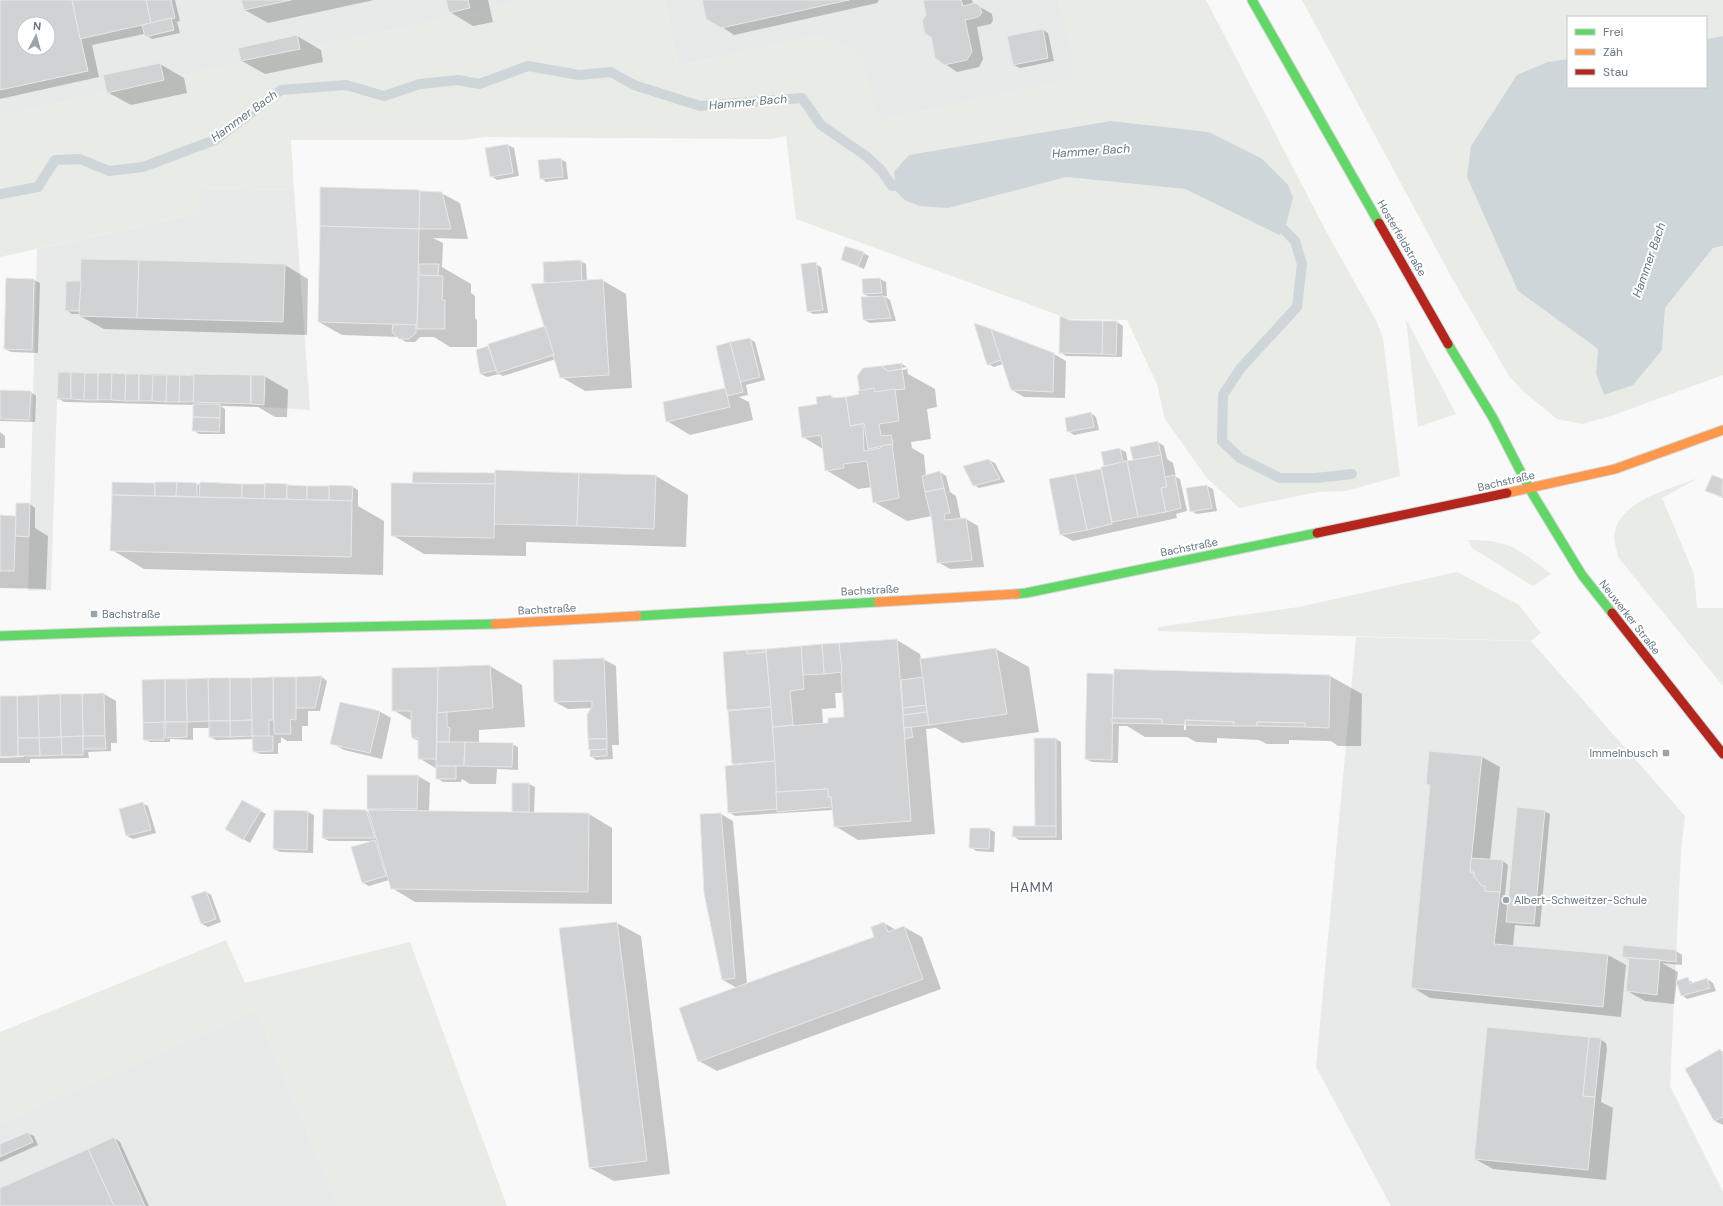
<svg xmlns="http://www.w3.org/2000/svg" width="1723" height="1206" font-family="'DM Sans',sans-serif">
	<rect width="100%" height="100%" fill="#f9f9f9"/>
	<!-- built -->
	<g fill="#e8e9e9" fill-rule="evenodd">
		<path d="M0,0H531L0,116ZM24,24H48V48H24Z"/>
		<polygon points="664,0 1059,0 1077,78 879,121 819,36 678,66"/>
		<polygon points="199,188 294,190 310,410 221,404 57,400 51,590 28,591 37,249 198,213"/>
		<polygon points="1356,637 1531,641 1685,816 1681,851 1670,1086 1723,1192 1723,1206 1391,1206 1316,1067"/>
		<polygon points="256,1010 339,1206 0,1206 0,1123"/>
	</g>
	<!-- green -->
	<g fill="#e8ebe6" fill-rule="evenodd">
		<path d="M531,0H664L678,66L819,36L861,51L879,121L1076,78L1059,0H1206L1327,233L1377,322L1383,339L1400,476L1346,491L1318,492L1239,508L1206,477L1165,419L1157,384L1127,320L1069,319L796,219L786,136L772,139L486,137L462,140H291L294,190L199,188L198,213L0,257V116ZM1111,121L1209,132L1261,158L1279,235L1185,189L1066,177Z"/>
		<polygon points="1302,0 1723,0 1723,36 1706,39 1706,17 1568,17 1568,59 1548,62 1518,291 1598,349 1596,373 1662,350 1665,308 1713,248 1723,246 1723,375 1611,416 1582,424 1557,419 1524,392 1509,376 1453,280"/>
		<polygon points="1406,319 1456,414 1418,427"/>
		<path d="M1698,478L1662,498L1694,574L1697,608H1723V686L1618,557C1617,550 1614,542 1614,536C1618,500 1671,489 1698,478Z"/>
		<path d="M1468,540C1511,540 1518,549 1551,574L1533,586L1472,548Z"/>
		<polygon points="1457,572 1519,605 1541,633 1531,641 1158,631 1158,627 1299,607"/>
		<polygon points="226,940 245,983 410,942 507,1206 339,1206 256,1010 0,1123 0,1032"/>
	</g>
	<!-- water -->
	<g fill="#ced6d9">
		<polygon points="1723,36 1723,246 1713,248 1665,308 1662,350 1633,385 1604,395 1596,373 1598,349 1518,291 1467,177 1471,146 1517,75 1548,62 1568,59 1568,87 1706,87 1706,39"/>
		<polygon points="1111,121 1209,132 1261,158 1288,185 1293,198 1285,228 1279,235 1185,189 1066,177 948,208 919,206 905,200 896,191 894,172 909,155"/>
	</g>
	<!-- shadow -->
	<g fill="#0003" fill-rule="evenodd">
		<path d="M0,0H175L180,21L177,22L180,33L152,39L144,34L92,45L99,77L0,99ZM24,24H48V48H24Z"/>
		<polygon points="242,0 374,0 268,23 245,10"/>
		<polygon points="447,0 488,0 493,22 473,26 450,12"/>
		<polygon points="703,0 879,0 877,3 734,35 722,27"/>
		<polygon points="924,0 972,0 973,5 975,4 992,14 993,20 991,24 977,27 983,59 979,67 957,72 945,64 927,15"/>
		<polygon points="1043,30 1048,33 1054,61 1020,68 1014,65"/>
		<polygon points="297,36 321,50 323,62 265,74 242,61"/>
		<polygon points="160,64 184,78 187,93 131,105 107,92"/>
		<polygon points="508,145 514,148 519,176 497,180 491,176"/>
		<polygon points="560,159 566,162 568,179 546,182 541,178"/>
		<polygon points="420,191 441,193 460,203 468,239 433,238 443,243 442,267 471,284 471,293 475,296 475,318 477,320 477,347 450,347 434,337 420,337 415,342 406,342 398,337 342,335 319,322"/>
		<polygon points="863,253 869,256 864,269 842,259"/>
		<polygon points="580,261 586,264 587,281 602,280 626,294 632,388 585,391 561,377 556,359 503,376 499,374 487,377 481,374 477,350 546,327 548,284 545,282"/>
		<polygon points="815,264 821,267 828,313 813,314 808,311"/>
		<polygon points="285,265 308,279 307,335 104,329 80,316 80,314 72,314 66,310 81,282"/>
		<polygon points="880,279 886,282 887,296 884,296 890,300 896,321 870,323 864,320 871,298 864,294"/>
		<polygon points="34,280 40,283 38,353 11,352 5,349"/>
		<polygon points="1069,321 1117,322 1123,326 1122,357 1066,356 1060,352"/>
		<polygon points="975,325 1054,354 1066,361 1065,398 1024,397 1012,390 1003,364 994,367 988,364"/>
		<polygon points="750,339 755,342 765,380 746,385 748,395 739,397 749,402 753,420 690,435 667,421 725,389 727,390"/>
		<path d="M902,364L907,367L908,374L935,389L937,407L927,409L931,439L911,442L912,448L924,455L926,476L940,472L946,476L950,492L956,496L961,520L966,519L978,526L984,567L950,569L938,562L932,516L907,521L874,502L872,487L858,489L826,470L823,449L803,437L818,405L831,396L837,399L860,395L858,376ZM907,367L908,369L890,372L888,370Z"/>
		<polygon points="59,373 264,376 288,390 287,417 275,417 258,407 221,406 225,409 225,434 199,434 193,430 194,405 64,402 58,398"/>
		<polygon points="0,391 31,392 36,396 35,422 0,421"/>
		<polygon points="1091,413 1096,417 1099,430 1074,435 1068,431"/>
		<polygon points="0,432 5,436 5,448 0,448"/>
		<polygon points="1158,442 1164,446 1167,459 1173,463 1176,477 1180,479 1187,511 1176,514 1177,518 1073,541 1060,534 1050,480 1108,467 1105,465 1120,449 1126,452 1128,463 1136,461"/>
		<polygon points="989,460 995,463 1005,482 979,488 974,485"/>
		<polygon points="656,476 688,495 686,547 526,542 526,556 424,554 392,535 417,484 413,482"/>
		<polygon points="1712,477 1723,480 1723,498 1707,491"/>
		<polygon points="113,483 353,487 358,490 358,506 384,521 383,575 144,569 112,550"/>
		<polygon points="1207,486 1213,489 1217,511 1197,514 1191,511"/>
		<polygon points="30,504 35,508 35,528 48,536 46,589 0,588 0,517 15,517"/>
		<path d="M897,640L920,654L921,660L996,649L1029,667L1039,732L962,743L936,728L926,729L935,834L858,840L835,826L833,810L735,816L729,812L733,767L724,653ZM835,693H843L845,718L823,724L822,709L836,708Z"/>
		<polygon points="603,659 616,666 619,745 612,745 613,759 596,760 591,756 589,739 593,708 568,709 555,702"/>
		<polygon points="490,666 522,685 525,727 479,730 479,743 512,744 518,747 518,770 497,769 496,784 470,784 462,779 461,782 443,782 437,778 437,769 419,758 419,741 412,738 412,721 393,710"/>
		<path d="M1113,675L1330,676L1362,694L1361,746H1338L1331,741L1289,740V744H1267L1259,740L1217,738V743L1196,742L1187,737H1145L1127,726H1119L1118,763L1092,762L1086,759ZM1184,717H1186V730H1184Z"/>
		<polygon points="322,677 327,681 320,711 308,711 308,726 302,726 302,741 287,741 281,737 281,743 278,743 278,754 260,754 254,751 253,739 216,740 210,737 210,728 193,728 193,740 170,739 170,742 150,742 144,739 143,681"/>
		<polygon points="104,694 116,701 117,743 111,743 111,751 88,752 89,758 30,759 30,763 0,763 0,758 24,757 23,755 0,756 0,697"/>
		<polygon points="379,711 391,718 382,759 344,750 332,743"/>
		<polygon points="1056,739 1061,742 1062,840 1019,840 1013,836 1036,828"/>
		<polygon points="1482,757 1500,767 1490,860 1503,861 1508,865 1505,895 1502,895 1509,899 1544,811 1550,814 1540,927 1515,925 1513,946 1608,955 1626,965 1621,1017 1430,998 1412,987 1431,786 1427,784"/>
		<polygon points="418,776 430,783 429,812 516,813 513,812 513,784 529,784 535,787 534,814 589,814 612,828 612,904 415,902 392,888 389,880 369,886 363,883 373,841 329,841 323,838 366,811 370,813 368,809"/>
		<polygon points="243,801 266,814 250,843 226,829"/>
		<polygon points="142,803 148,806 156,833 133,839 127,836 120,809"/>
		<polygon points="308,812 314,815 313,853 280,852 274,849"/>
		<polygon points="721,814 733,821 747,984 875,937 884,923 896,930 904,927 922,937 941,989 717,1071 699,1061 737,988 723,980"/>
		<polygon points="989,829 995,832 994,852 976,851 970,847"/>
		<polygon points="206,892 211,895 221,922 208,927 202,924"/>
		<polygon points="617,923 641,936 670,1174 614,1181 590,1168 561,929"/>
		<polygon points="1624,946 1676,951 1682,955 1682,965 1662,963 1678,972 1674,1004 1645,1001 1627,991 1630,960 1623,956"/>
		<polygon points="1687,978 1694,984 1707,979 1713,983 1716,991 1687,999 1682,995"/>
		<polygon points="1600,1039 1606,1043 1607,1049 1601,1102 1613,1108 1606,1180 1493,1169 1475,1159"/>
		<polygon points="1720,1050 1723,1052 1723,1125 1715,1121 1687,1069"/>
		<polygon points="28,1133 34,1136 38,1145 0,1162 0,1145"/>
		<polygon points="114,1138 120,1142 149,1206 0,1206 0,1189"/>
	</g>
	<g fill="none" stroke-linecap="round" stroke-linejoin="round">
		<!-- stream -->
		<g stroke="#ced6d9" stroke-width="10">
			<polyline points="0,194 38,187 55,160 80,159 109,171 143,167 215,140 281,90 346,85 384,96 420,84 458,80 479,84 528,66 579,75 611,72 634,85 700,106 802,98 821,125 866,156 881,170 892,186 907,183"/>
			<polyline points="1275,221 1295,241 1302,264 1297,307 1240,369 1223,395 1222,441 1240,458 1280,478 1316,478 1352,474"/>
		</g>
	</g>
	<!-- building -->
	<g fill="#d0d2d3" stroke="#e8e8e8" fill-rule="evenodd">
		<path d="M0,0H72L88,71L0,90ZM24,24H48V48H24Z"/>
		<polygon points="72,0 146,0 151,23 80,39"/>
		<polygon points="146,0 171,0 175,18 151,23"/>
		<polygon points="241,0 291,0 244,10"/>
		<polygon points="446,0 468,0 470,8 449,13"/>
		<polygon points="702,0 849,0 721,28 706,19"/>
		<polygon points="923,0 961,0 963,6 975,3 980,6 982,13 978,17 965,20 972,52 967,60 944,65 935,58 931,37 925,34 922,21 926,15"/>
		<polygon points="171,18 174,30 145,37 142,25"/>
		<polygon points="1043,29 1048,58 1013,65 1007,36"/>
		<polygon points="297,35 300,49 241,61 238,48"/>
		<polygon points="160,63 164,80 107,93 103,75"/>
		<polygon points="508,144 513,173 490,177 485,148"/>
		<polygon points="561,158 563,177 540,179 538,160"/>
		<polygon points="320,187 420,190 419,229 320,226"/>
		<polygon points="420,191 442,192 451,229 419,229"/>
		<polygon points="320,226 419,229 417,325 318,322"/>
		<polygon points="845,246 864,252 858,266 841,260"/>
		<polygon points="81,259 139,260 137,318 79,316"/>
		<polygon points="139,260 285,264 283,322 137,318"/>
		<polygon points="581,260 582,281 544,283 543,262"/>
		<polygon points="816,262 823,310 807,312 801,264"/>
		<polygon points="419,264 439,264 438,276 419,275"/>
		<polygon points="419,275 443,276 442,300 445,300 445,329 417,329"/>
		<polygon points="6,278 34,279 32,350 4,349"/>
		<polygon points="880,278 882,293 863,294 862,279"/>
		<polygon points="603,279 609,375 560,378 531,284"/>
		<polygon points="66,281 81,281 79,311 65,311"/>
		<polygon points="884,296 891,318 863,320 861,297"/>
		<polygon points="1060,316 1070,320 1103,321 1102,354 1059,353"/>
		<polygon points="1103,321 1117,321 1116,355 1102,354"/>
		<polygon points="974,323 991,329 1001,360 987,365"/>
		<polygon points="393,324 416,325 416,333 409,339 399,339 392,332"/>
		<polygon points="545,326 554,355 497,373 488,344"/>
		<polygon points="991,329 1054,353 1053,392 1011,390"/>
		<polygon points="750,338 760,377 740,382 730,342"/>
		<polygon points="730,342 743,392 727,396 716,346"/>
		<polygon points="488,346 496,370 480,374 476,350"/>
		<polygon points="902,363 902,369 888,371 881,366"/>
		<polygon points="881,366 888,371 902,369 905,389 875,392 874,388 860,391 857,376 863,368"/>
		<polygon points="58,372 71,372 71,399 57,399"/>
		<polygon points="71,372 85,373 84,400 71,399"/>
		<polygon points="85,373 98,373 98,400 84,400"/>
		<polygon points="98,373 112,373 111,400 98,400"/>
		<polygon points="112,373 126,374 125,401 111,400"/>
		<polygon points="126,374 139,374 139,401 125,401"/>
		<polygon points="139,374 153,375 152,401 139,401"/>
		<polygon points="193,374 251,375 251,404 193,402"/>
		<polygon points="153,375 167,375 166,402 152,401"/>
		<polygon points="167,375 180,375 179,402 166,402"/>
		<polygon points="180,375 194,376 193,402 179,402"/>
		<polygon points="251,375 265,375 264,405 251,404"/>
		<polygon points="725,388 730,407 666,422 663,402"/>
		<polygon points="874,388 875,392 895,389 899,421 879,424 881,436 891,435 893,444 868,449 864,423 850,426 846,397 859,394 858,391"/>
		<polygon points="0,390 31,391 29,420 0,419"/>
		<polygon points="831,395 832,398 846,397 850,426 863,424 864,451 881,448 881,446 892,444 899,498 873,503 867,461 843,464 844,468 825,471 821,435 802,438 798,407 817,404 816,397"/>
		<polygon points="193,404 220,404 220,418 193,417"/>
		<polygon points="1091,412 1094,427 1067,432 1065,418"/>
		<polygon points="193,417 220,418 219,432 192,431"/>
		<polygon points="1158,441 1161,455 1133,460 1130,447"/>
		<polygon points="1120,448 1123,462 1104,466 1101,452"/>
		<polygon points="1161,455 1167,487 1161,488 1166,512 1138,517 1127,461"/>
		<polygon points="989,459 1000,479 973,486 963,466"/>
		<polygon points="1127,461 1138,517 1112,522 1101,467"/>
		<polygon points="1101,469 1112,524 1087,530 1075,474"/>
		<polygon points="495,470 579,473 577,526 494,524"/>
		<polygon points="940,471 944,488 925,492 922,476"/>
		<polygon points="413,472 495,473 495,484 412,483"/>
		<polygon points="579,473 656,475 654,529 577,526"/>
		<polygon points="1075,474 1087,530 1060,535 1049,479"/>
		<polygon points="1175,475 1181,508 1166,512 1161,488 1167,487 1165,477"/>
		<polygon points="1712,475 1723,479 1722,497 1705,491"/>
		<polygon points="112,482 155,483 155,496 112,495"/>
		<polygon points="155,482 177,482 176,496 155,496"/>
		<polygon points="177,482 197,483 197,497 176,496"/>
		<polygon points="200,482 242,484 242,498 199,497"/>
		<polygon points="265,483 287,484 287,499 264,499"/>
		<polygon points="391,483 495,484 494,538 391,536"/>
		<polygon points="242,484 265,484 264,499 242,498"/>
		<polygon points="287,485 307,486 307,500 287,499"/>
		<polygon points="329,485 353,486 352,501 329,500"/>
		<polygon points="1207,485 1212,508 1190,512 1186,488"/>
		<rect x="307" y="486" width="22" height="14"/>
		<polygon points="944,488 950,513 944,514 945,520 966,518 972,560 937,563 932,521 925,492"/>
		<polygon points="112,495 352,501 351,557 110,551"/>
		<polygon points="16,503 30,503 29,537 15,536"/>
		<polygon points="0,515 16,516 14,571 0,571"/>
		<polygon points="897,639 911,821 834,827 831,797 828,797 828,789 776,792 772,727 828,723 828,718 844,717 839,643"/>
		<polygon points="839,643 842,672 824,674 822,644"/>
		<polygon points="822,644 824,674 803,675 801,646"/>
		<polygon points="801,646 804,689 790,691 793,725 772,727 766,649"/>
		<polygon points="996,648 1007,714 929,725 920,659"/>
		<polygon points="766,649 766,652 747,654 747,650"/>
		<polygon points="747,650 747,654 766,652 771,707 727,710 723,652"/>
		<polygon points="604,658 607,739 588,739 587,715 592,706 592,701 554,702 553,660"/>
		<polygon points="490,665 493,708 437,713 438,667"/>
		<polygon points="438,667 436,759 418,759 418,738 412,738 411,733 411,711 392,711 392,668"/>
		<polygon points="1114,669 1330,675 1329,728 1305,727 1305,723 1257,722 1257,726 1233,726 1234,722 1185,720 1185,725 1162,724 1162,719 1112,718"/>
		<polygon points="1087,673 1113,674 1112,760 1085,759"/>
		<polygon points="322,676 315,708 296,708 296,677"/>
		<polygon points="273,677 296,677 296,720 290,719 291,734 274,734"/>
		<polygon points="273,677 273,720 269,720 269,737 252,736 251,678"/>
		<polygon points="923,677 926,705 903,708 901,680"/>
		<polygon points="208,678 230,678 230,721 209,721"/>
		<polygon points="208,678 209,721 187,722 186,679"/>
		<polygon points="230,678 251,678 252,720 230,721"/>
		<polygon points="165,679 186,679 187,722 165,722"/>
		<polygon points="165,679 165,722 143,723 142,680"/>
		<polygon points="104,693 105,736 83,736 82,694"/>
		<polygon points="60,694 82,694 83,736 61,737"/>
		<polygon points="60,694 61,737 39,738 38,695"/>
		<polygon points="38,695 39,738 18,738 17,696"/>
		<polygon points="0,696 17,696 18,756 0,757"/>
		<polygon points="340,702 380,711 370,753 330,744"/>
		<polygon points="926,705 927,712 903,715 903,708"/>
		<polygon points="771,707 775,761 732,764 728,711"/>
		<polygon points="447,712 447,727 450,728 449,742 437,742 437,713"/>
		<polygon points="927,712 929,725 904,728 903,715"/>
		<polygon points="1112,718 1162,719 1162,724 1112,723"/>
		<polygon points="252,720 252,736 230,737 230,721"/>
		<polygon points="1185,720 1234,722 1233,726 1185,725"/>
		<rect x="209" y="721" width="21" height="16"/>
		<polygon points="164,722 164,740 143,740 143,723"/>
		<polygon points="165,722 187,722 187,737 166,738"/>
		<polygon points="1257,722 1305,723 1305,727 1257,726"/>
		<polygon points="911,727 913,737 905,739 904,728"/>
		<polygon points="83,736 83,755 62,755 61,737"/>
		<polygon points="83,736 105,736 106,749 83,749"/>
		<polygon points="252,736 273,736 273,751 253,752"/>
		<polygon points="61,737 62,755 40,756 39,738"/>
		<polygon points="18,738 39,738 40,756 18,756"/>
		<polygon points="1034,738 1056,738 1056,826 1035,827"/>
		<polygon points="588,739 607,739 607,749 589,750"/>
		<polygon points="437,742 465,742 464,766 436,766"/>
		<polygon points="465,742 513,743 512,767 464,766"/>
		<polygon points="607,749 607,756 590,757 590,750"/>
		<polygon points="1429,751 1482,756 1470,872 1474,872 1474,876 1482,886 1485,886 1485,891 1500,892 1494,944 1608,954 1603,1007 1411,988 1430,785 1426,784"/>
		<polygon points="775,761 777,809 728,813 725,766"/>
		<rect x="436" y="766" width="20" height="13"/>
		<polygon points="367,775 418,775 417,809 367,809"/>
		<rect x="512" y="783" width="17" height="29"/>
		<polygon points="828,789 828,797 831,797 832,807 777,812 776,792"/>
		<polygon points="242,800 261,810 243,840 225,829"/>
		<polygon points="143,802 151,830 126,836 119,809"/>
		<polygon points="1517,807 1545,810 1534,924 1506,922"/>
		<polygon points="323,809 366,810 375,838 322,838"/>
		<polygon points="274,810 308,811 307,850 273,849"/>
		<polygon points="368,810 589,813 588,892 391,889"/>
		<polygon points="721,813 735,978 722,980 704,893 700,814"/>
		<polygon points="1013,826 1056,826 1056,837 1012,837"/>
		<polygon points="970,828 990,828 989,849 969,848"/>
		<polygon points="375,840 386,876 362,883 351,847"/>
		<polygon points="1471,858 1503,860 1500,892 1485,891 1485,886 1482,886 1474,876 1474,872 1470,872"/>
		<polygon points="206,891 216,919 201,924 191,896"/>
		<polygon points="617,922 647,1161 589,1168 559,928"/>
		<polygon points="884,922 888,932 904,926 923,979 698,1062 679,1008 874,937 871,927"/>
		<polygon points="1623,945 1676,950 1676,962 1622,957"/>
		<polygon points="1629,958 1660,960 1657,995 1626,991"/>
		<polygon points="1688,977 1690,984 1707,978 1710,988 1681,996 1676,981"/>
		<polygon points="1487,1027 1589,1037 1583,1096 1595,1097 1588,1170 1474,1159"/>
		<polygon points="1589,1037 1601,1038 1595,1097 1583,1096"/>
		<polygon points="1720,1049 1723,1054 1723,1117 1714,1121 1685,1069"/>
		<polygon points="28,1132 33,1142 0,1157 0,1144"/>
		<polygon points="114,1137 145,1206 114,1206 88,1149"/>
		<polygon points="88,1149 114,1206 0,1206 0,1188"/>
	</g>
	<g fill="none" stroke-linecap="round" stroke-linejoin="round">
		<!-- fast casing -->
		<g stroke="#d5d6d7" stroke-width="11">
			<g id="fast">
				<polyline points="1252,0 1379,223"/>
				<polyline points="1448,344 1493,418 1529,488 1582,575 1612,613"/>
				<polyline points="1016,594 1026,593 1317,533"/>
				<polyline points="637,616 878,602"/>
				<polyline points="0,636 111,632 495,624"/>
			</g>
		</g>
		<!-- slow casing -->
		<g stroke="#d5d6d7" stroke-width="11">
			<g id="slow">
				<polyline points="1507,493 1615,469 1723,430"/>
				<polyline points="878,602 1016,594"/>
				<polyline points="495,624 637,616"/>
			</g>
		</g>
		<!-- jam casing -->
		<g stroke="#d5d6d7" stroke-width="11">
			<g id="jam">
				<polyline points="1379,223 1448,344"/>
				<polyline points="1317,533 1507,493"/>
				<polyline points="1612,613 1723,754"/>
			</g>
		</g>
		<!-- fast -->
		<use href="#fast" stroke="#63d668" stroke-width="9"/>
		<!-- slow -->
		<use href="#slow" stroke="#ff974d" stroke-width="9"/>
		<!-- jam -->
		<use href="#jam" stroke="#b3261e" stroke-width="9"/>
	</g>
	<!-- markers -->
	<g fill="#99a4ac" stroke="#fff" stroke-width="1.5">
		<rect x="90" y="610" width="8" height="8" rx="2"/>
		<rect x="1662" y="749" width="8" height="8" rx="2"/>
		<circle cx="1506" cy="900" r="4"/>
	</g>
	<g text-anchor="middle" stroke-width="4" stroke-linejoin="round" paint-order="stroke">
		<!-- street labels -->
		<g font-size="11" fill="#657683" stroke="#fff">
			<text transform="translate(1402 238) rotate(60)" y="4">Hosterfeldstraße</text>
			<text transform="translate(1506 481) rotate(-13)" y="4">Bachstraße</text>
			<text transform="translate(1189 547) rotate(-11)" y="4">Bachstraße</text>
			<text transform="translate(870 590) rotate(-3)" y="4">Bachstraße</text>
			<text transform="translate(547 609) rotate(-3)" y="4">Bachstraße</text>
			<text transform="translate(1630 617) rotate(52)" y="4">Neuwerker Straße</text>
		</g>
		<!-- poi labels -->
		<g font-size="11" fill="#657683" stroke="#fff" text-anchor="start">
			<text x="102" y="618">Bachstraße</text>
			<text x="1658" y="757" text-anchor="end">Immelnbusch</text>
			<text x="1514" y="904">Albert-Schweitzer-Schule</text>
		</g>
		<!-- water labels -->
		<g font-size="12" font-style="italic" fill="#60757c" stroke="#fff">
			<text transform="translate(748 102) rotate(-5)" y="4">Hammer Bach</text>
			<text transform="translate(244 116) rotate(-36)" y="4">Hammer Bach</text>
			<text transform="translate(1091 151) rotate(-4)" y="4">Hammer Bach</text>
			<text transform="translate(1649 260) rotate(-71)" y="4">Hammer Bach</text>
		</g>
		<!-- quarter labels -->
		<g font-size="13" letter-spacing="1" fill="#57646e" stroke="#fff">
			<text x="1032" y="892">HAMM</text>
		</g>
	</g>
	<!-- legend -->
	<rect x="1567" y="16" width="140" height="72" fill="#ffffff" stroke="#c1c8cd"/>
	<rect x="1575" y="29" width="20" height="6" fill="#63d668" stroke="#c1c8cd"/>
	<text x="1603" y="36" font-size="12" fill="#657683">Frei</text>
	<rect x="1575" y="49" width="20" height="6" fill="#ff974d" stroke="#c1c8cd"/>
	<text x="1603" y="56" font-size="12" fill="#657683">Zäh</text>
	<rect x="1575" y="69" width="20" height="6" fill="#b3261e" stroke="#c1c8cd"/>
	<text x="1603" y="76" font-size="12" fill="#657683">Stau</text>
	<!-- north arrow -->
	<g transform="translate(36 36) rotate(6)"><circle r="19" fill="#ffffff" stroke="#c1c8cd"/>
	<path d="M0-3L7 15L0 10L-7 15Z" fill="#99a4ac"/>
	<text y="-6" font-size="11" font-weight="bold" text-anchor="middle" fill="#657683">N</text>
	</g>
</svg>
